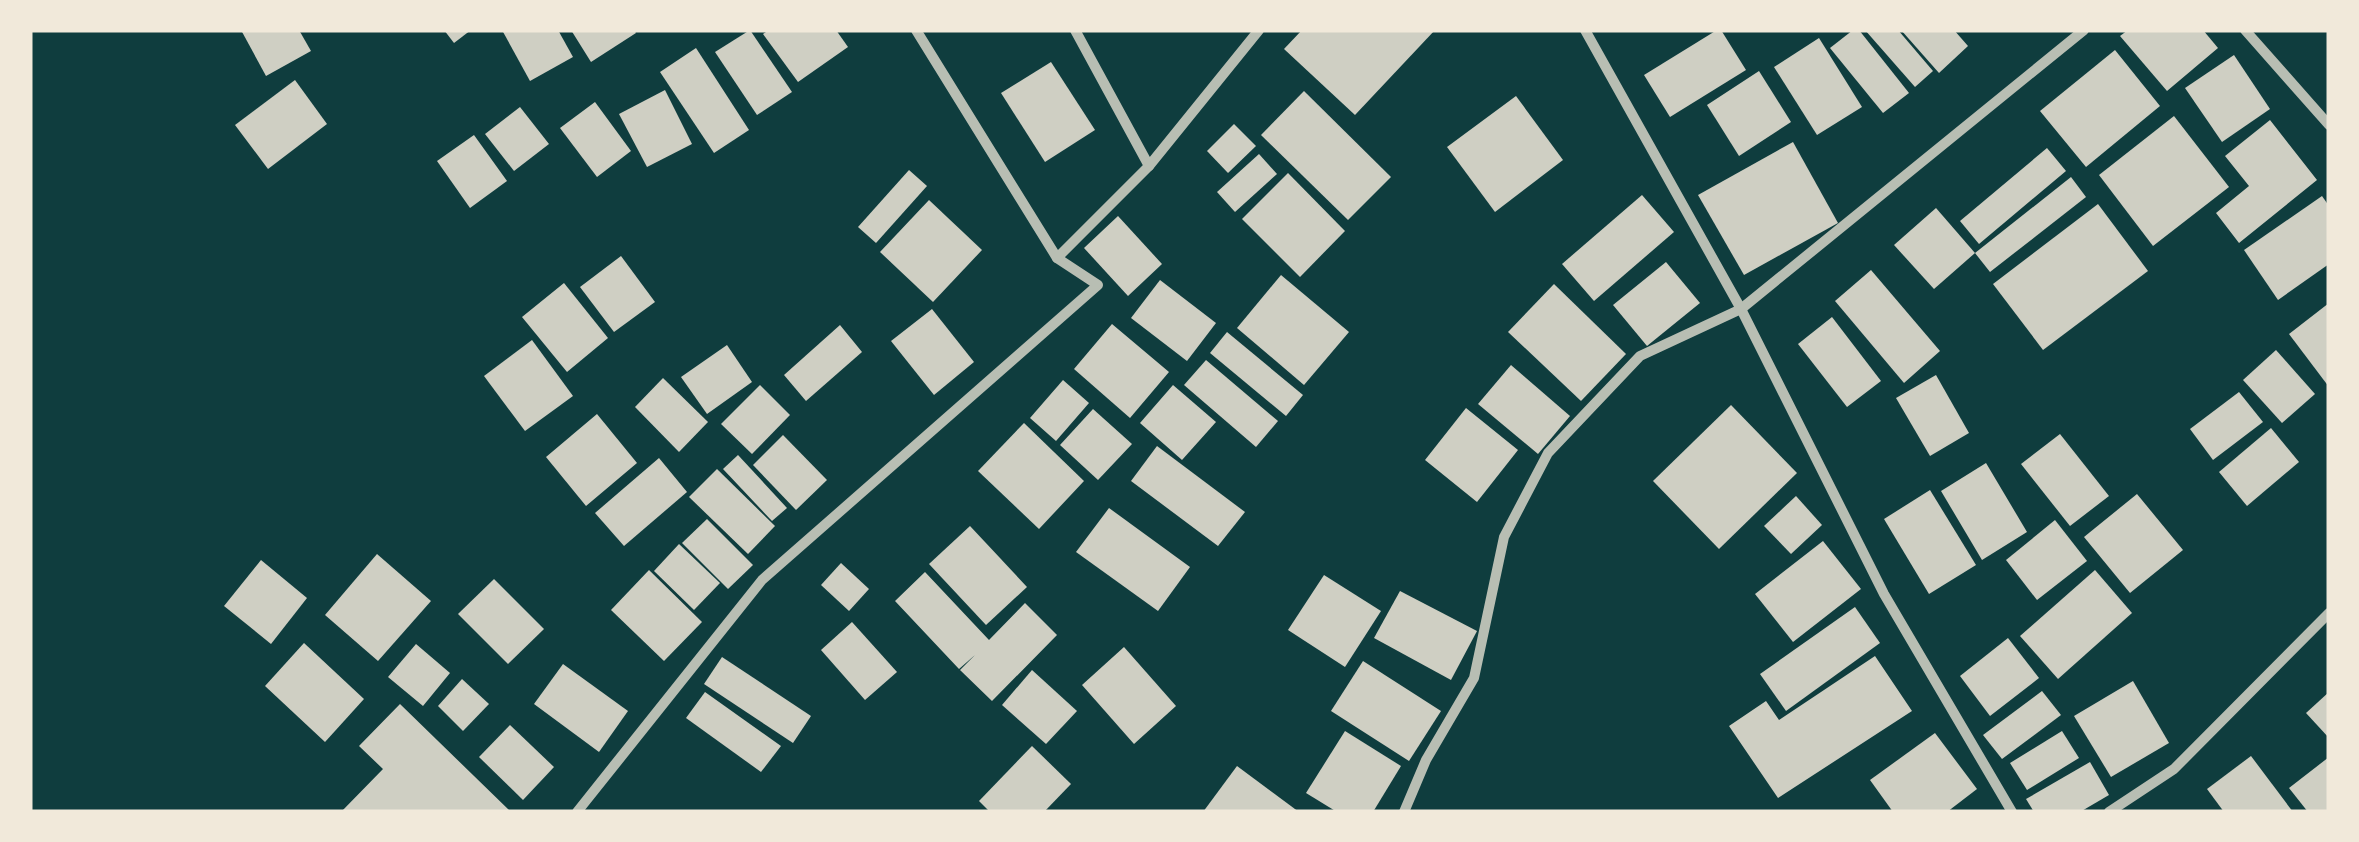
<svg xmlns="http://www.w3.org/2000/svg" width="2359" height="842" font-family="'Golos Text',sans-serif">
	<rect width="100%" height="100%" fill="#0f3d3e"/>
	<!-- building -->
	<g fill="#cfcfc3">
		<polygon points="241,30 299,30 311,51 266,76"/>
		<polygon points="444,30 471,30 454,43"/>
		<polygon points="502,30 558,30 573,57 530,81"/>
		<polygon points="571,30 634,30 636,33 591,62"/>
		<polygon points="750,30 792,92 757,115 715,52"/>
		<polygon points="769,30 836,30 848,47 798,82 763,34"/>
		<polygon points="1302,30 1435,30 1355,115 1284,49"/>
		<polygon points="1717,30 1721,30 1746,70 1670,117 1644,75"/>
		<polygon points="1853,30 1859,30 1909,93 1883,113 1830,48"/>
		<polygon points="1865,30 1898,30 1933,71 1915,87"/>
		<polygon points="1901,30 1954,30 1968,46 1939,73"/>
		<polygon points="2128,30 2203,30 2218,48 2167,91 2120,36"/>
		<polygon points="1819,38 1862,107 1817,135 1774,67"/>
		<polygon points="696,48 749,130 714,153 660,72"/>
		<polygon points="2115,50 2160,106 2086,167 2040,111"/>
		<polygon points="2234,55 2270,109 2222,142 2185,88"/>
		<polygon points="1051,62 1095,130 1045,162 1001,93"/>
		<polygon points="1759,71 1791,122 1739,156 1707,105"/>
		<polygon points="295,80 327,124 268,169 235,125"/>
		<polygon points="665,90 692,144 647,167 619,114"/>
		<polygon points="1304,91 1391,177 1348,220 1261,135"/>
		<polygon points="1516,96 1563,160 1495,212 1447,147"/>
		<polygon points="595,102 631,151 597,177 560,128"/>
		<polygon points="520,107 549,144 514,171 485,134"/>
		<polygon points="2174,116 2229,187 2153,246 2099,175"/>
		<polygon points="2270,120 2317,180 2239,243 2216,213 2249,186 2225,156"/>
		<polygon points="1234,124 1256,146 1228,173 1207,151"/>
		<polygon points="474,135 507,181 470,208 437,161"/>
		<polygon points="1793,142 1838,223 1744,275 1698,195"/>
		<polygon points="2047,148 2066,171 1979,244 1960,221"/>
		<polygon points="1259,154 1277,174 1235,212 1217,192"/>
		<polygon points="909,170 927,186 876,243 858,227"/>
		<polygon points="1288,173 1345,231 1300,277 1242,219"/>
		<polygon points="2071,177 2086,197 1990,272 1975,253"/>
		<polygon points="1642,195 1674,232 1594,301 1562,264"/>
		<polygon points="2322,196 2329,206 2329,264 2278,300 2244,250"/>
		<polygon points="929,200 982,250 933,302 880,252"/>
		<polygon points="2098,204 2148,271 2043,350 1993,284"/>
		<polygon points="1936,208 1975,253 1934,289 1894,245"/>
		<polygon points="1118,216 1162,264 1128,296 1084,248"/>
		<polygon points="621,256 655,302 614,332 580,287"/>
		<polygon points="1666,262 1700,303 1647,346 1613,305"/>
		<polygon points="1871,270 1940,351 1904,383 1835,301"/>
		<polygon points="1281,275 1349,332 1304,385 1237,328"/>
		<polygon points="1160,280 1216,323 1187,361 1131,318"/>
		<polygon points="564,283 608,338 567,372 522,317"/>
		<polygon points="1554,284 1626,354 1581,401 1508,332"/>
		<polygon points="2329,303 2329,387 2289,334"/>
		<polygon points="932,309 974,362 934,395 891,341"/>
		<polygon points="1832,317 1881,381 1847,407 1798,344"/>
		<polygon points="1112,324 1169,372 1130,418 1074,369"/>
		<polygon points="840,325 862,352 806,401 784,375"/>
		<polygon points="1227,332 1303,395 1286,416 1210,353"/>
		<polygon points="532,340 573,396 525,431 484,376"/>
		<polygon points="727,345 752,382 707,414 681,377"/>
		<polygon points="2276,350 2315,394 2282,423 2243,380"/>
		<polygon points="1206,360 1278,421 1256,447 1184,385"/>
		<polygon points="1511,365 1570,416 1538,454 1478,404"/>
		<polygon points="1936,375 1969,433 1930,456 1896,398"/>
		<polygon points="663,378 708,422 679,452 635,407"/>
		<polygon points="1063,380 1089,403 1056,441 1030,418"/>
		<polygon points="760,385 790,415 752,454 721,424"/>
		<polygon points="1173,385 1216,422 1182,460 1140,423"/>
		<polygon points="2239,392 2263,422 2213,460 2190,429"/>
		<polygon points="1731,405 1797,473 1719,549 1653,481"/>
		<polygon points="1466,408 1518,450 1477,502 1425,460"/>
		<polygon points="1093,409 1132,444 1098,480 1060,445"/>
		<polygon points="597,414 637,463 586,506 546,457"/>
		<polygon points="1024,423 1084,481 1039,529 978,471"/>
		<polygon points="2271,428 2299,462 2247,506 2219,472"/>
		<polygon points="2060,434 2109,496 2070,526 2021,464"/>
		<polygon points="783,435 827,480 796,510 753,465"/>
		<polygon points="1157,446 1245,512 1218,546 1131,481"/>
		<polygon points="738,455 787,508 772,521 723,469"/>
		<polygon points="659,458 687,492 624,546 595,513"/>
		<polygon points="1986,463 2027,532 1982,560 1941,491"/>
		<polygon points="717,469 775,526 748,554 689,497"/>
		<polygon points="1930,490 1976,565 1929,594 1884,519"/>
		<polygon points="2137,494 2183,550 2130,593 2084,537"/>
		<polygon points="1796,496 1822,525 1791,554 1764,526"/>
		<polygon points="1109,508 1190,567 1158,611 1076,552"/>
		<polygon points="707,519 753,565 728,589 682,543"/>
		<polygon points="2055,520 2087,561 2037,600 2006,560"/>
		<polygon points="970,526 1027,587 986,625 929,564"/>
		<polygon points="1823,541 1861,589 1793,642 1755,594"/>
		<polygon points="679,544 720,583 694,610 654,571"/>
		<polygon points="377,554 431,601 378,661 325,615"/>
		<polygon points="261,560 307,598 271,644 224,606"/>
		<polygon points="841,563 869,589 849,611 821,585"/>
		<polygon points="649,570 702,622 664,661 611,610"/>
		<polygon points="2095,570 2132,613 2058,679 2020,636"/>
		<polygon points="925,572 989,640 1025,603 1057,635 992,701 960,670 975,655 959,669 895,601"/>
		<polygon points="1324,575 1381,611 1345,667 1288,630"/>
		<polygon points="494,579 544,629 508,664 458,614"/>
		<polygon points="1400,591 1477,631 1451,680 1374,638"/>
		<polygon points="1855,607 1880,643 1786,711 1760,674"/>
		<polygon points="852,622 897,672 865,700 821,650"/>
		<polygon points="2008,638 2039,678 1990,716 1960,676"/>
		<polygon points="304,643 364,699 325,742 265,686"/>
		<polygon points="416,644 450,673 423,706 388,677"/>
		<polygon points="1124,647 1176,706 1134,744 1082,685"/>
		<polygon points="1875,656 1912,711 1778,798 1729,726 1766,701 1779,720"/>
		<polygon points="722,657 811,716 793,743 704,684"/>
		<polygon points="1363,661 1441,711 1409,761 1331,711"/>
		<polygon points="563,664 628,711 599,752 534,704"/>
		<polygon points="1032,670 1077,711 1046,744 1002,705"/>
		<polygon points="462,679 489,704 463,731 438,706"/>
		<polygon points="2133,681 2169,743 2111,777 2074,716"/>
		<polygon points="2042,691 2061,715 2002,759 1983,735"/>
		<polygon points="705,692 781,746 761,772 686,718"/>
		<polygon points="2329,692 2329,738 2306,713"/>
		<polygon points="400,704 511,812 341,812 383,769 359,746"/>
		<polygon points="510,725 554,767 523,800 479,757"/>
		<polygon points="1345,731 1401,766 1373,812 1337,812 1306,793"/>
		<polygon points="2062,731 2079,758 2027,790 2010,763"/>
		<polygon points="1935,733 1977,789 1947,812 1893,812 1870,780"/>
		<polygon points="1032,746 1071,784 1044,812 990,812 979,801"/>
		<polygon points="2251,756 2293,812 2224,812 2207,789"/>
		<polygon points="2329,757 2329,812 2308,812 2289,788"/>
		<polygon points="2090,762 2109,795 2080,812 2034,812 2026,799"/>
		<polygon points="1237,766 1299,812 1203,812"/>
	</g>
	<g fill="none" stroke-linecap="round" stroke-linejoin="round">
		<!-- minor -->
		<g stroke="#b8beb3" stroke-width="10">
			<polyline points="916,30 1057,258"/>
			<polyline points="1075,30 1149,166"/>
			<polyline points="1585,30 1741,309 1884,594 2012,812"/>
			<polyline points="2245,30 2329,125"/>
			<polyline points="577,812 762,580 1098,285 1057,258 1149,166 1259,30"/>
			<polyline points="1404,812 1426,760 1474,678 1504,537 1548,453 1640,356 1741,309 2084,30"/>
			<polyline points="2109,812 2174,769 2329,613"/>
		</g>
	</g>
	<!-- border -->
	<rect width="2359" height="842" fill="none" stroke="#f1e9da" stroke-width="65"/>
</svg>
